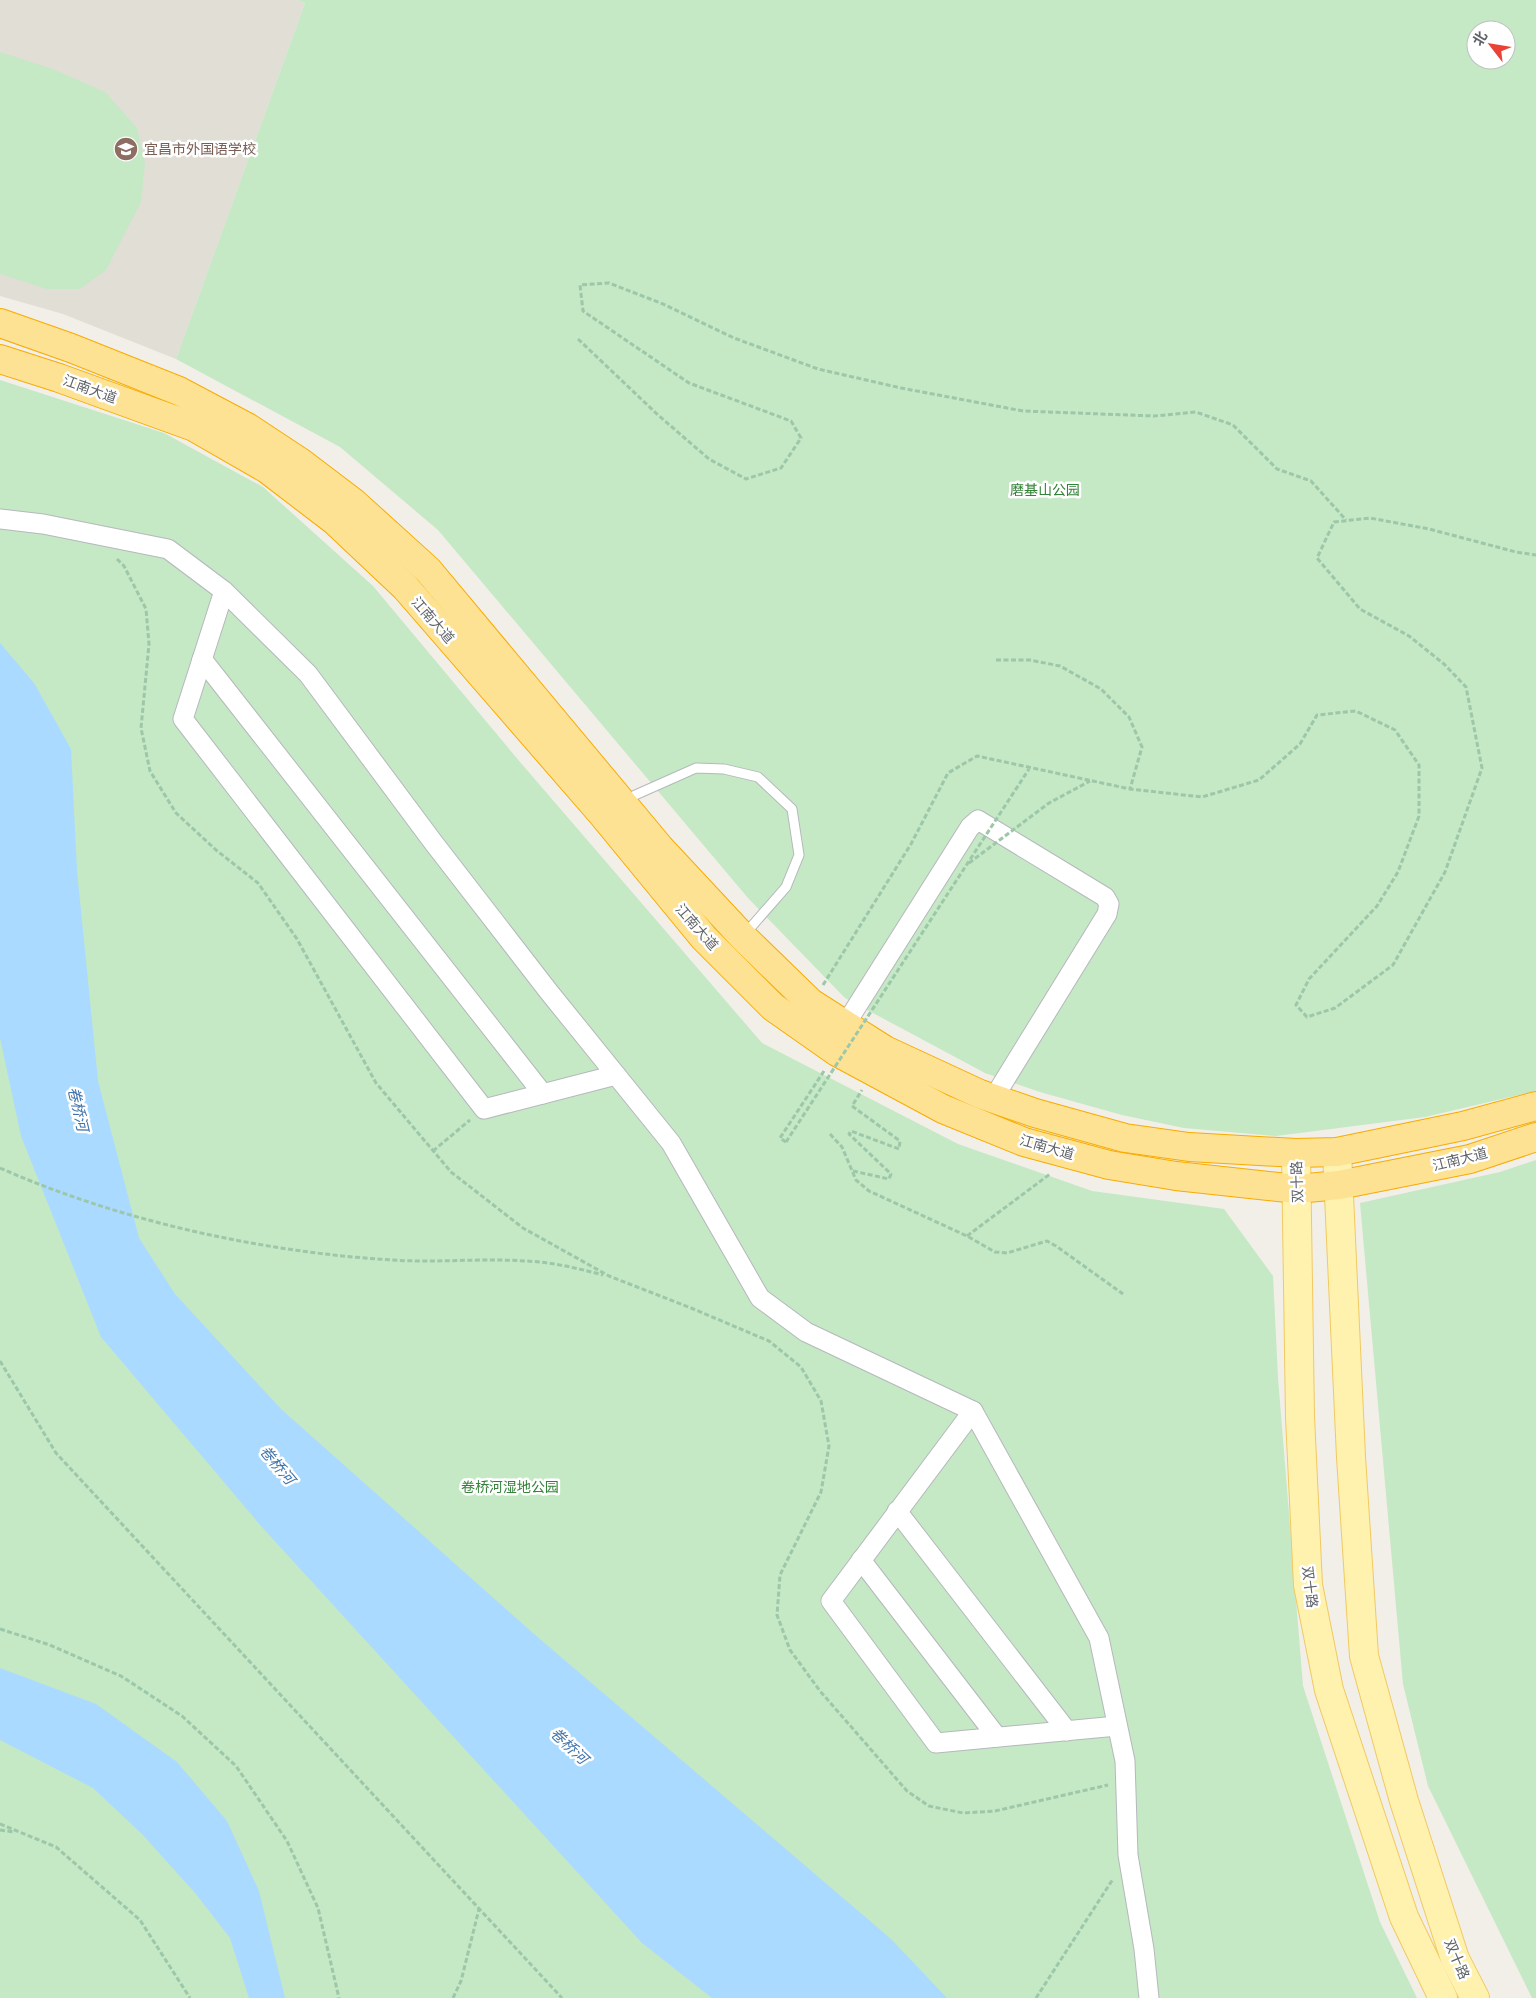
<svg xmlns="http://www.w3.org/2000/svg" width="1536" height="1998" font-family="'Public Sans','Noto Sans SC',sans-serif">
	<rect width="100%" height="100%" fill="#f1efe8"/>
	<!-- education -->
	<polygon fill="#e1ded6" points="0,0 297,0 305,3 176,359 63,314 0,296"/>
	<!-- green -->
	<g fill="#c5e8c5" fill-rule="evenodd">
		<path d="M297,0H1536V1091L1425,1117L1276,1136L1184,1128L1122,1115L1040,1092L985,1073L845,998L748,898L438,530L340,447L176,359L305,3ZM1476,30H1506V60H1476Z"/>
		<polygon points="0,52 53,69 105,92 137,128 145,164 141,202 106,270 80,289 47,289 0,274"/>
		<polygon points="0,380 164,433 263,487 373,586 520,762 762,1043 958,1144 1092,1191 1224,1209 1273,1276 1278,1378 1303,1686 1380,1922 1417,1998 0,1998"/>
		<polygon points="1536,1160 1536,1998 1532,1998 1428,1786 1403,1684 1360,1203 1500,1172"/>
	</g>
	<!-- water -->
	<g fill="#aadaff">
		<polygon points="0,643 34,683 71,749 77,871 98,1081 139,1238 175,1294 281,1409 534,1634 891,1939 947,1998 712,1998 642,1943 261,1526 101,1337 21,1136 0,1038"/>
		<polygon points="0,1668 96,1704 177,1762 227,1821 259,1891 285,1998 249,1998 230,1938 196,1894 142,1834 93,1788 0,1740"/>
	</g>
	<g fill="none" stroke-linecap="round" stroke-linejoin="round">
		<!-- lane casing -->
		<g stroke="#b5b8bc" stroke-width="11">
			<polyline id="lane" points="624,800 696,768 724,769 758,777 792,809 799,855 786,887 745,934"/>
		</g>
		<!-- street casing -->
		<g stroke="#b5b8bc" stroke-width="21">
			<g id="street">
				<polyline points="0,519 43,524 168,549 224,591 308,674 433,842 549,992 671,1143 760,1298 806,1332 973,1411 1099,1638 1125,1761 1128,1855 1144,1949 1149,1998"/>
				<polyline points="224,591 183,719 484,1109 616,1075"/>
				<polyline points="202,659 543,1094"/>
				<polyline points="845,1025 970,827 978,820 1105,897 1109,904 1107,914 993,1099"/>
				<polyline points="973,1411 831,1601 936,1743 1117,1726"/>
				<polyline points="897,1511 1067,1731"/>
				<polyline points="861,1560 997,1737"/>
			</g>
		</g>
		<!-- primary casing -->
		<g stroke="#f2c960" stroke-width="30">
			<g id="primary">
				<polyline points="1337,1152 1351,1457 1364,1656 1404,1801 1455,1959 1475,1998"/>
				<polyline points="1296,1153 1300,1417 1308,1585 1329,1690 1404,1917 1443,1998"/>
			</g>
		</g>
		<!-- highway casing -->
		<g stroke="#f9ab00" stroke-width="30">
			<g id="highway">
				<polyline points="0,323 71,348 179,391 247,427 300,462 354,503 428,570 660,848 743,937 811,1003 885,1050 980,1094 1035,1113 1125,1138 1189,1147 1296,1153 1337,1152 1463,1126 1536,1106"/>
				<polyline points="0,359 59,378 194,427 267,469 335,521 405,587 603,815 704,938 773,1007 837,1052 943,1109 1024,1142 1109,1165 1176,1176 1297,1189 1339,1185 1470,1159 1536,1137"/>
			</g>
		</g>
		<!-- path -->
		<g stroke="#9cc7a9" stroke-width="3" stroke-dasharray="5 2.5" stroke-linecap="butt">
			<polyline points="578,339 658,415 709,459 746,479 781,468 801,438 791,421 689,383 583,311 580,285 609,283 663,304 734,338 818,369 901,388 1023,411 1154,416 1196,412 1233,425 1277,469 1311,481 1346,520"/>
			<polyline points="117,559 124,566 146,609 149,644 141,728 150,771 176,813 216,850 258,883 297,939 376,1083 451,1172 523,1228 609,1276 691,1308 769,1341 801,1367 821,1401 829,1446 821,1492 780,1575 777,1615 790,1650 820,1691 907,1791 929,1806 963,1813 995,1811 1108,1785"/>
			<polyline points="996,660 1030,660 1060,666 1101,689 1129,717 1142,747 1130,789"/>
			<polyline points="823,985 911,844 948,773 977,756 1130,789 1202,797 1259,780 1300,744 1317,715 1356,711 1395,730 1419,765 1419,816 1398,872 1377,906 1309,979 1296,1005 1307,1017 1335,1008 1393,965 1445,872 1482,768 1466,687 1444,664 1409,636 1360,609 1317,558 1334,522 1370,518 1429,529 1516,552 1536,555"/>
			<polyline points="830,1134 842,1147 856,1180 869,1191 967,1236 995,1252 1007,1253 1047,1241 1056,1246 1123,1294"/>
			<polyline points="786,1142 780,1138 824,1071"/>
			<polyline points="433,1151 470,1120"/>
			<path d="M0,1168C120,1221 261,1252 392,1260C436,1263 481,1258 525,1261C551,1262 577,1268 603,1275"/>
			<polyline points="853,1171 889,1179 891,1174 849,1134 851,1131 899,1149 900,1141 852,1106 862,1090"/>
			<polyline points="967,1236 1050,1174"/>
			<polyline points="0,1361 56,1453 562,1998"/>
			<polyline points="0,1629 50,1645 121,1676 182,1716 236,1766 287,1841 318,1908 339,1998"/>
			<polyline points="0,1824 56,1847 140,1920 190,1998"/>
			<polyline points="0,1830 15,1832"/>
			<polyline points="453,1998 461,1981 479,1909"/>
			<polyline points="1036,1998 1113,1879"/>
		</g>
		<!-- lane -->
		<use href="#lane" stroke="#fff" stroke-width="9"/>
		<!-- street -->
		<use href="#street" stroke="#fff" stroke-width="19"/>
		<!-- primary -->
		<use href="#primary" stroke="#fff2af" stroke-width="28"/>
		<!-- highway -->
		<use href="#highway" stroke="#fde293" stroke-width="28"/>
		<!-- path-bridge -->
		<g stroke="#9cc7a9" stroke-width="3" stroke-dasharray="5 2.5" stroke-linecap="butt">
			<polyline points="969,863 1049,803 1090,781"/>
			<polyline points="786,1142 1029,769"/>
		</g>
	</g>
	<!-- icons -->
	<defs>
		<g id="school-disc" transform="scale(1.25)"><circle r="9.5" fill="#8d6e63" stroke="#fff"/><path d="M0-5L7-2L0 1L-7-2ZM-4 1L0 2.5L4 1V4Q0 6-4 4Z" fill="#fff"/></g>
	</defs>
	<g fill-rule="evenodd">
		<use href="#school-disc" x="126" y="149"/>
	</g>
	<g text-anchor="middle" stroke-width="5" stroke-linejoin="round" paint-order="stroke">
		<!-- education labels -->
		<g font-size="14" fill="#785e54" stroke="#fff" text-anchor="start">
			<text x="144" y="154">宜昌市外国语学校</text>
		</g>
		<!-- street labels -->
		<g font-size="14" fill="#5f6368" stroke="#fff">
			<text transform="translate(90 389) rotate(20)" y="5">江南大道</text>
			<text transform="translate(433 620) rotate(49)" y="5">江南大道</text>
			<text transform="translate(697 927) rotate(49)" y="5">江南大道</text>
			<text transform="translate(1047 1147) rotate(16)" y="5">江南大道</text>
			<text transform="translate(1460 1159) rotate(-14)" y="5">江南大道</text>
			<text transform="translate(1297 1182) rotate(-92)" y="5">双十路</text>
			<text transform="translate(1310 1587) rotate(83)" y="5">双十路</text>
			<text transform="translate(1457 1959) rotate(67)" y="5">双十路</text>
		</g>
		<!-- park labels -->
		<g font-size="14" fill="#348238" stroke="#fff">
			<text x="1045" y="495">磨基山公园</text>
			<text x="510" y="1492">卷桥河湿地公园</text>
		</g>
		<!-- water labels -->
		<g font-size="15" font-style="italic" fill="#4174aa" stroke="#fff">
			<text transform="translate(78 1109) rotate(77)" y="5">卷桥河</text>
			<text transform="translate(277 1465) rotate(50)" y="5">卷桥河</text>
			<text transform="translate(569 1746) rotate(43)" y="5">卷桥河</text>
		</g>
	</g>
	<!-- north arrow -->
	<g transform="translate(1491 45) rotate(301)"><circle r="24" fill="#ffffff" stroke="#bfc1c3"/>
	<path d="M0-4L9 19L0 12L-9 19Z" fill="#ea4335"/>
	<text y="-8" font-size="14" font-weight="bold" text-anchor="middle" fill="#5f6368">北</text>
	</g>
</svg>
